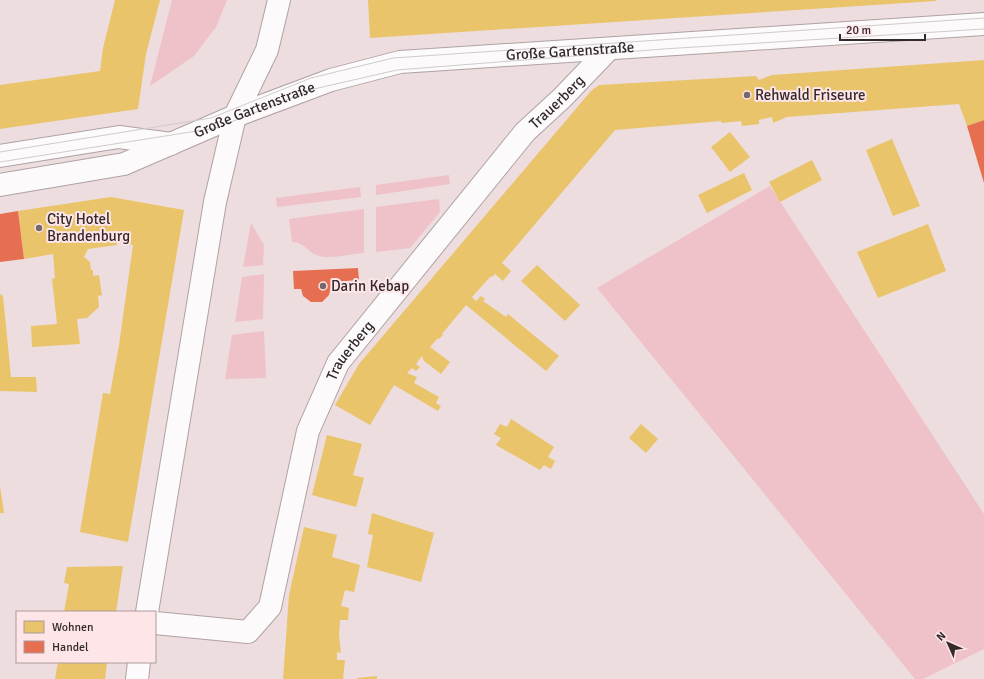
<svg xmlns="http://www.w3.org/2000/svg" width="984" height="679" font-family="Signika,sans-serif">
	<rect width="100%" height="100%" fill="#eddddf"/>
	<!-- green -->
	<g fill="#efc1c8">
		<polygon points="172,0 227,0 216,27 194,56 150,86"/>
		<polygon points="449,175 450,184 376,195 376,185"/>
		<polygon points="770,186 984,514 984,649 923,679 915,679 597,288"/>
		<polygon points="360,187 361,197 277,207 276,198"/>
		<polygon points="439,199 440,212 410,248 376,252 376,207"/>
		<path d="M364,209V253C352,254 330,259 319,256C308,253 306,243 292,242L289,219Z"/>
		<polygon points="251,223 264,245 263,265 243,267"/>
		<polygon points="264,274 263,319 235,322 242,277"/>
		<polygon points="264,331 266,378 225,379 232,335"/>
	</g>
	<!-- homes -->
	<g fill="#e9c46a">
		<polygon points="115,0 160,0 146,54 138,109 0,129 0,85 100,71 103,48"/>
		<polygon points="368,0 936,0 936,1 370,38"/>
		<polygon points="984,60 984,120 967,126 959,104 787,117 773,123 772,117 759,120 759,124 742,126 741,121 721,123 721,121 615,130 502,263 511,271 503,281 495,274 492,277 491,276 472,297 476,301 481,296 485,299 483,301 506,317 508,314 559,356 546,371 466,305 442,334 443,335 439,339 438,338 430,347 450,362 441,374 424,361 422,356 416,364 420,367 416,371 412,368 407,373 417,377 414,383 439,397 436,403 441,406 438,411 394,385 370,425 335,405 359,364 591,91 599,85 756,76 759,80 772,75"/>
		<polygon points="730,132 750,157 730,172 711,147"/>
		<polygon points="892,139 920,206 893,216 866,150"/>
		<polygon points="812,160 822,180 780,202 769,182"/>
		<polygon points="744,173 752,190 707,213 698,195"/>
		<polygon points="111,197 184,210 128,542 80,532 103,393 110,394 119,345 133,245 117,242 117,245 88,249 84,257 90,262 91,270 93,270 93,276 99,275 102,295 98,296 99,307 87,318 77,319 80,344 32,347 31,326 57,324 52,279 55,278 53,254 24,259 18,211"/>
		<polygon points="928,224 946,271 878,298 857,252"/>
		<polygon points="537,265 580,305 565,321 521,281"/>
		<polygon points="0,294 3,296 11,377 36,377 37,392 0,391"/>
		<polygon points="511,419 554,447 548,457 555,461 551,469 544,465 540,470 496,445 501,438 494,434 500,424 507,427"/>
		<polygon points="641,424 658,439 646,453 629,438"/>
		<polygon points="327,435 362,444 353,475 364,478 356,507 312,495"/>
		<polygon points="0,486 4,513 0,513"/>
		<polygon points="372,513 434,533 421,582 367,567 373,535 368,534"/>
		<polygon points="304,527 337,535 332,557 360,565 354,592 345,590 341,606 349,608 348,620 340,620 339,635 341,653 337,652 337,660 345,660 343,679 283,679 289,595"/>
		<polygon points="123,566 116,612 64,612 69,584 64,583 67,567"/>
		<polygon points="58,662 107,662 105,679 55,679"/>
		<polygon points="377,676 377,679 357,679 357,678"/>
	</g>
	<!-- shops -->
	<g fill="#e76f51">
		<polygon points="984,120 984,183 967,126"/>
		<polygon points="18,211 24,259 0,262 0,214"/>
		<polygon points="358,268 359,280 332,282 329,295 322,302 311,302 303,296 301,289 294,289 293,271"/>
	</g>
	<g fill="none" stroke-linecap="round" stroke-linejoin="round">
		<!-- minor casing -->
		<g stroke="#afa2a4" stroke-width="24">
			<g id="minor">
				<polyline points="0,156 119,137 171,144"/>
				<path id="s1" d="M0,185L124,164L235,116L331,80L400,62L984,24"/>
				<polyline points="147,612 215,202 235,116 267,50 279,0"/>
				<path id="s2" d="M155,623L248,632L270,607L308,431L338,363L525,132L562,98L609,49"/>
				<polyline points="137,679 139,662"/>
			</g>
		</g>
		<!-- minor -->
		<use href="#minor" stroke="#fcfafa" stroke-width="22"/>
		<!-- tram -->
		<g stroke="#d0cbcc" stroke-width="1">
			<polyline points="0,152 211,118 311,78 393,58 984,18"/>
			<polyline points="0,162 216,128 314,89 397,70 663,49 984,29"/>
		</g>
	</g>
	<!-- markers -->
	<g fill="#75686a" stroke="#fde5e8" stroke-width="1.5">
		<circle cx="747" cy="95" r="4"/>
		<circle cx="39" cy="228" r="4"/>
		<circle cx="323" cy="286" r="4"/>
	</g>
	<g text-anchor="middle" stroke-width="4" stroke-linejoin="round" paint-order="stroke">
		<!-- street labels -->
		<g font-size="15" fill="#34292b" stroke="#fde5e8">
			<text dy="5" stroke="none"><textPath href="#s1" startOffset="591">Große Gartenstraße</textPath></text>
			<text dy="5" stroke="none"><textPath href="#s2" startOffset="722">Trauerberg</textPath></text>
			<text dy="5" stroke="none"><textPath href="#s1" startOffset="267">Große Gartenstraße</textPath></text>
			<text dy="5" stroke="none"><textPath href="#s2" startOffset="398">Trauerberg</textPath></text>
		</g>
		<!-- poi labels -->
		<g font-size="15" fill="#34292b" stroke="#fde5e8" text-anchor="start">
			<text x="755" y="100">Rehwald Friseure</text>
			<text x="47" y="224">City Hotel<tspan x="47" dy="17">Brandenburg</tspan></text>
			<text x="331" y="291">Darin Kebap</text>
		</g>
	</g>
	<!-- legend -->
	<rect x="16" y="611" width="140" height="52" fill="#fde5e8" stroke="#ad9a9c"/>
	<rect x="24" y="621" width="20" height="12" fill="#e9c46a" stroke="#ad9a9c"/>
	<text x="52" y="631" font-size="12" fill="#34292b">Wohnen</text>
	<rect x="24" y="641" width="20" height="12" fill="#e76f51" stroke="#ad9a9c"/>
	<text x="52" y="651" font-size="12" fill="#34292b">Handel</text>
	<!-- north arrow -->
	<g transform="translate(948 643) rotate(315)" stroke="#fde5e8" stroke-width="3" paint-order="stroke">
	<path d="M0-3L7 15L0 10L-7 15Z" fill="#34292b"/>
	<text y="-6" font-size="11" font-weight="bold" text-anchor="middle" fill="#34292b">N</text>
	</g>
	<!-- scale -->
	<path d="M840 34v6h85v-6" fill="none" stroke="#34292b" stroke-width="2"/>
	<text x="846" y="34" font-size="12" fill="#34292b" stroke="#fde5e8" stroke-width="3" paint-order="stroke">20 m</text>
</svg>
